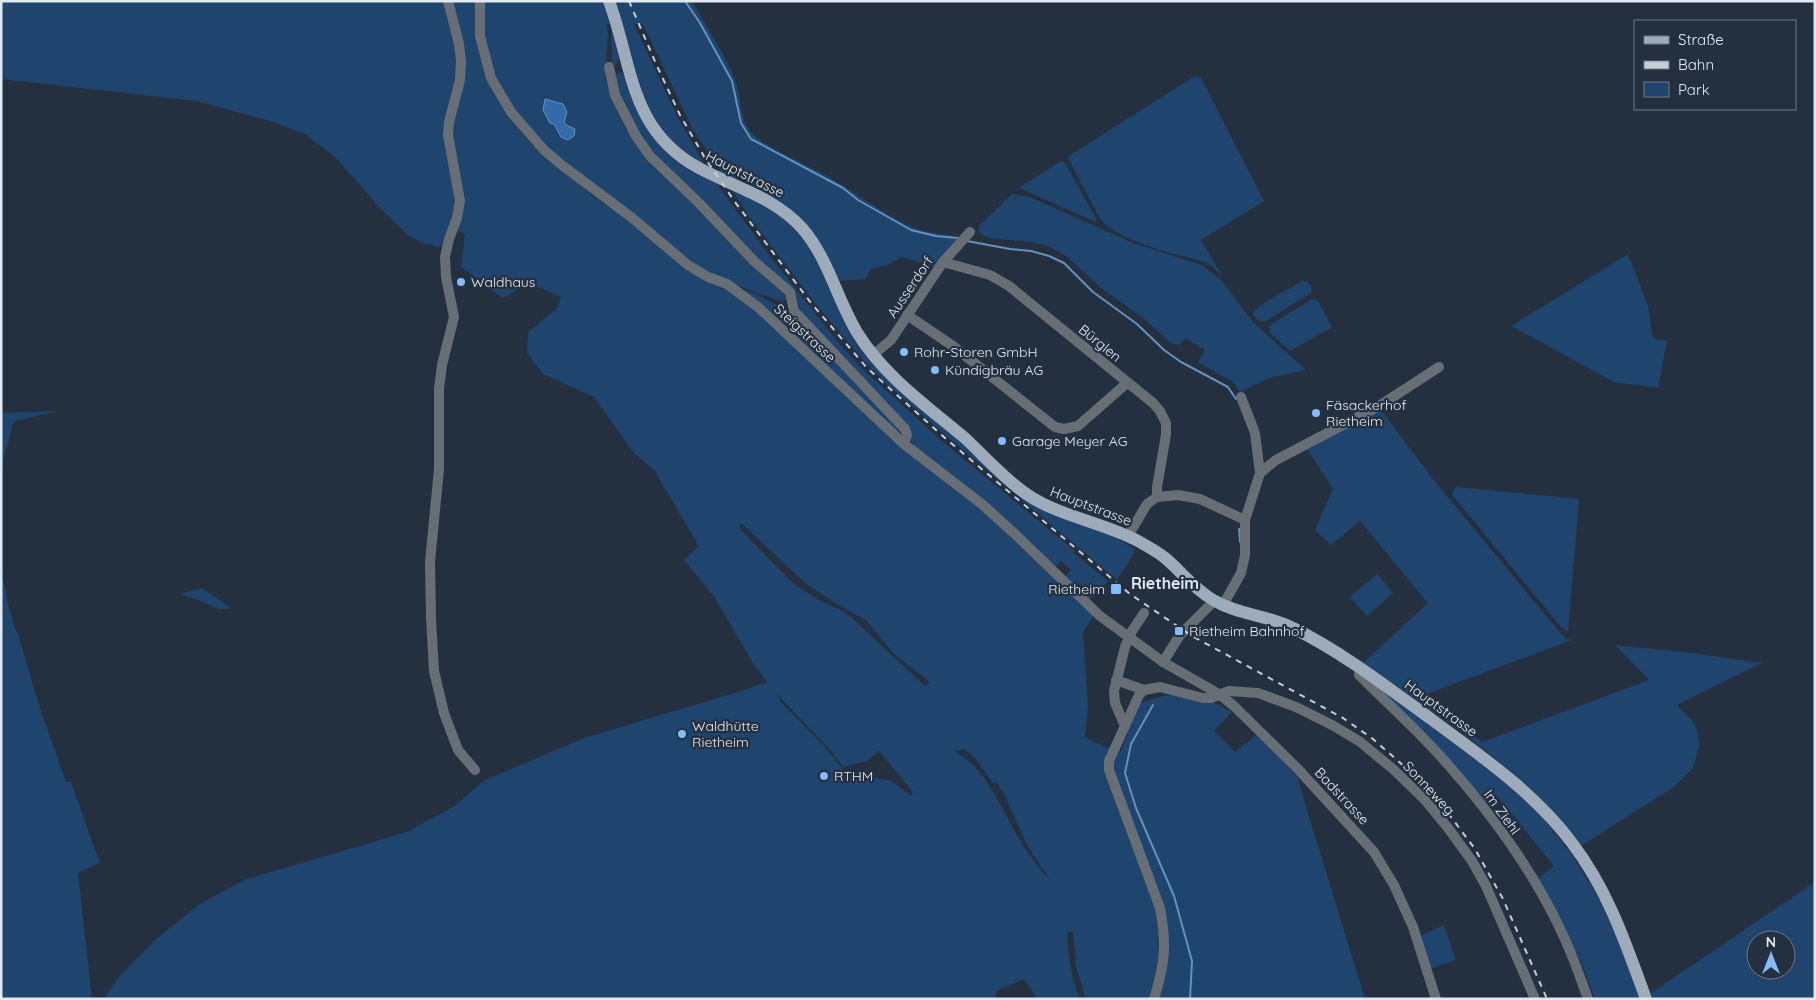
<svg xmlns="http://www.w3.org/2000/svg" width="1816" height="1000" font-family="Quicksand,sans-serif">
	<rect width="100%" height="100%" fill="#24303f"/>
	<!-- green -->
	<g fill="#1f446d" fill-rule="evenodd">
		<path d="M1,1H692C706,26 726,56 736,82C741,98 740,119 751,132C762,146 810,166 827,176C855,192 882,213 912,227C927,233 944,234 960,237L934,267L902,257L887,265L871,269L866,279L840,281L818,243L750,187L743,175L732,180L720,171L691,126L643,24H634L677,116L704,164L700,163L664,135L620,56L616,65L612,64L611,24H606L608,33L605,78L621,117L633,137L785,294L786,299L783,302L710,276L536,140L488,79L506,114L532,145L593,196L625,218L687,270L758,295L791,312L897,427L911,454L981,508L1094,615L1083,632L1088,705L1085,737L1105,747L1121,751L1139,704C1175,688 1199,693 1232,712L1214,731L1235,752L1259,733L1297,777L1365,999H1086L1076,967L1073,931L1067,932C1068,955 1071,977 1080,999H1038L1024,979L996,991V999H104L118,978L155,940L200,904L244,880L407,832L455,806L483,781L584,738L741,691L767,682L754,665L715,598L684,560L699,546L654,470L634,453L594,397L543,374L527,353L528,332L557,308L561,297L529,283L503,298L461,267L465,234L456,230L454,242L438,247L422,243L408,235L380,208L337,159L305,134L270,121L196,101L1,79ZM741,523L804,582L835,603L867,621L894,654L930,682L925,686L851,617L843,611L819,600L795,585L739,528ZM777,694L831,751L843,767L867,761L879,751L913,792L911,796L892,781L845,772L824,746L781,702ZM964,749L974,757L994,784L996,781L1006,798L1028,847L1051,881C1042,872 1034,861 1027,851C1003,817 992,772 954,751Z"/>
		<path d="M621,72L624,75L638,113L714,180L772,259L837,341L865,371L942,441L1075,551L1074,553L1108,581L1088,601L1064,578L1071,570L1061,561L1054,568L916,451L909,436L801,312L795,292L779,281L652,155C641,138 609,93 617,73Z"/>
		<path d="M1195,76L1201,78L1264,201L1201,240L1223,277L1213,267L1205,262C1175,254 1120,242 1100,219L1068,158L1069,156Z"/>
		<polygon points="1064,161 1097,220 1096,222 1019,188 1059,162"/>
		<polygon points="730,187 782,216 800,233 812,250 828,283 844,322 854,341 868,359 890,382 947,429 1025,499 1115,537 1136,550 1117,580 943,433 888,385 865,362 815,303 748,215"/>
		<polygon points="1012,194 1030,197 1133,243 1202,265 1221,280 1254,323 1306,370 1269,378 1240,392 1233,382 1198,362 1205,350 1185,338 1180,345 1171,343 1143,318 1101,288 1065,255 1048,246 1030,242 990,238 981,234 979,231 979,226"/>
		<polygon points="1628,254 1648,306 1653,338 1667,341 1658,388 1614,382 1511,326"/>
		<path d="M1302,281L1308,282L1312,288L1311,293L1266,321H1259L1252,314C1259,303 1290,289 1302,281Z"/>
		<polygon points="1312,299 1318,301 1332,327 1290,351 1270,333 1269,326"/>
		<path d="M1381,410L1433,479L1547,617L1566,639L1572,640L1424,695L1482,742L1649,680L1615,645L1693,653L1762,663L1677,705L1695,724L1698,735L1699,747L1693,768L1674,787L1581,846C1530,773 1436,715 1363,663L1428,603L1360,521L1331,545L1315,530L1333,489L1306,447Z"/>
		<polygon points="58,411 15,421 13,424 1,469 1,413"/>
		<polygon points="1457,487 1579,499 1568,632 1561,627 1453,496 1453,490"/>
		<polygon points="1,568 8,604 15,629 18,634 39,705 66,782 71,782 96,853 101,862 78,873 92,999 1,999"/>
		<polygon points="1377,574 1393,593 1367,616 1350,597"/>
		<polygon points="202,588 232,609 219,609 201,601 180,594"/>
		<polygon points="1365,678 1487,767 1525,799 1541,815 1573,856 1597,895 1617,936 1641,999 1595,999 1582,964 1538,879 1554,866 1498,797 1485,805"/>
		<path d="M1815,882V999H1653L1651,993ZM1756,940H1786V970H1756Z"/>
		<polygon points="1444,925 1456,960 1429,969 1418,937"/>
	</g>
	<!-- water -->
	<polygon fill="#326ba8" stroke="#6691be" points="545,99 563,104 567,112 564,122 566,125 575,129 574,136 568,140 561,137 554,124 550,123 543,110"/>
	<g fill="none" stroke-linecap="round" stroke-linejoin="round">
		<!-- stream -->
		<g stroke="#6691be" stroke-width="2">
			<polyline points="685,1 700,23 732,81 741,123 751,139 843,188 858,200 911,230 936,236 957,238"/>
			<polyline points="967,241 1010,249 1031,251 1049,256 1064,263 1093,292 1137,324 1164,350 1181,362 1228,387 1236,399"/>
			<polyline points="1239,529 1240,542"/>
			<polyline points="1153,705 1131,744 1125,773 1136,808 1174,896 1192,961 1190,999"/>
		</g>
		<!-- minor -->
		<g stroke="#676e75" stroke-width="10">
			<polyline points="448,1 459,44 461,61 460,80 449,122 448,135 460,201 457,218 449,239 445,257 446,277 454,317 442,365 439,389 439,469 430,562 431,618 434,671 444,713 458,750 475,770"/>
			<polyline points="480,1 480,36 491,78 511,112 544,150 563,166 631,217 688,265 708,277 727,284 758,307 904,444 983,505 1016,535 1100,616 1163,662 1219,694 1234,706 1297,768 1374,852 1394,885 1413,927 1436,999"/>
			<polyline points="609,67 615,95 636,136 650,156 699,203 755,262 790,292 794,311 905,429 907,435 904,444"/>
			<polyline points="943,262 990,275 1009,286 1153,403 1160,411 1166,423 1166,435 1157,487 1157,497"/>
			<polyline points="907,315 953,346 1055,427 1064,429 1078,426 1127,383"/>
			<polyline points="873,355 891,340 943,262 970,232"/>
			<polyline points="1241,397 1255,433 1260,473"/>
			<polyline points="1128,536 1147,504 1157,497 1178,495 1200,499 1245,520"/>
			<polyline points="1223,605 1241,573 1245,555 1245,520 1260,473 1276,460 1379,406 1439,367"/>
			<polyline points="1163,662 1180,635 1214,601"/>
			<path d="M1360,668L1359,675C1389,705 1422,734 1450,767C1493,816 1536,876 1563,935C1573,956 1580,977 1588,999"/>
			<polyline points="1116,680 1144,690"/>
			<polyline points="1125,726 1115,703 1114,691 1125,647 1132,631 1144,613"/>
			<path d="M1154,999C1165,964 1167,944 1160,908L1109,770V761L1139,695L1144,690L1160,687L1203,698H1211L1229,691L1258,693L1296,707L1332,725L1359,741L1393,769L1426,801L1448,828L1472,861L1486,886L1535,999"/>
		</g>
		<!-- major -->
		<path stroke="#9eabbb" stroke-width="12" d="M609,1C633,66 629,130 699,168C734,187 774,197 802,228C829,259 837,300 858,334C885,377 928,407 966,439C984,456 1001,475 1021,490C1054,516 1101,521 1138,541C1147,546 1156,551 1164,557C1181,571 1195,590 1215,601C1239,615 1268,615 1293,628C1342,652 1387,687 1431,719C1481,756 1535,793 1572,843C1608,890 1626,944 1646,999"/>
		<!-- rail -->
		<polyline stroke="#c6ced9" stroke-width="2" stroke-dasharray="6 6" stroke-linecap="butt" points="629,1 657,66 680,115 705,158 735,202 811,303 867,368 945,438 1130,594 1192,636 1343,718 1373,739 1406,768 1436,797 1475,849 1503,899 1547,999"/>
	</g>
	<!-- markers -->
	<g fill="#84bcfb" stroke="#24303f" stroke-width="2">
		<circle cx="461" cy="282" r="5"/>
		<circle cx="904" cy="352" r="5"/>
		<circle cx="935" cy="370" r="5"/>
		<circle cx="1316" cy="413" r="5"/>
		<circle cx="1002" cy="441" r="5"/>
		<rect x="1110" y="583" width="12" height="12" rx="2.5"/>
		<rect x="1174" y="626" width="10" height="10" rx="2.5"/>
		<circle cx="682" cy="734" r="5"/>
		<circle cx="824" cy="776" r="5"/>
	</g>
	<g text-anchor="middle" stroke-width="4.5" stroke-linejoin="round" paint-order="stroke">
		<!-- street labels -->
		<g font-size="14" fill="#e1e9f3" stroke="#24303f">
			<text transform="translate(745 174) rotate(27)" y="5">Hauptstrasse</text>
			<text transform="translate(910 287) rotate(-56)" y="5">Ausserdorf</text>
			<text transform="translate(805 333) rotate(43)" y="5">Steigstrasse</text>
			<text transform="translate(1100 343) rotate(39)" y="5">Bürglen</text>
			<text transform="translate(1091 506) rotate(21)" y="5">Hauptstrasse</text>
			<text transform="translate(1441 708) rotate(36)" y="5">Hauptstrasse</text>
			<text transform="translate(1429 788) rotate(47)" y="5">Sonneweg</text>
			<text transform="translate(1342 796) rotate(47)" y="5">Badstrasse</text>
			<text transform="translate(1502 812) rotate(54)" y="5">Im Ziehl</text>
		</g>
		<!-- poi labels -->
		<g font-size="14" fill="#e1e9f3" stroke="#24303f" text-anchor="start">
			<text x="471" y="287">Waldhaus</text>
			<text x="914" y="357">Rohr-Storen GmbH</text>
			<text x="945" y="375">Kündigbräu AG</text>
			<text x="1326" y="410">Fäsackerhof<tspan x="1326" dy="16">Rietheim</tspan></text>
			<text x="1012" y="446">Garage Meyer AG</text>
			<text x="1105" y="594" text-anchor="end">Rietheim</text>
			<text x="1189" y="636">Rietheim Bahnhof</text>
			<text x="692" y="731">Waldhütte<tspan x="692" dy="16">Rietheim</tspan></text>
			<text x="834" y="781">RTHM</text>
		</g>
		<!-- quarter labels -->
		<g font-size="16" font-weight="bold" fill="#e1e9f3" stroke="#24303f">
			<text x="1165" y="589">Rietheim</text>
		</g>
	</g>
	<!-- border -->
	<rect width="1816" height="1000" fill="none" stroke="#e1e9f3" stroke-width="5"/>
	<!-- legend -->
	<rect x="1634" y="20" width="162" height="90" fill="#24303f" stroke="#707a87"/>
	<rect x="1644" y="36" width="25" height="8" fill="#9eabbb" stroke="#707a87"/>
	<text x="1678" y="45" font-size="15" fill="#e1e9f3">Straße</text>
	<rect x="1644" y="61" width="25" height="8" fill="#c6ced9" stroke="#707a87"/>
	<text x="1678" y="70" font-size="15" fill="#e1e9f3">Bahn</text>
	<rect x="1644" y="82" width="25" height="15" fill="#1f446d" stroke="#707a87"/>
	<text x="1678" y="95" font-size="15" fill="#e1e9f3">Park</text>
	<!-- north arrow -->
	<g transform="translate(1771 955)"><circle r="24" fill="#24303f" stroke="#707a87"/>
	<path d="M0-4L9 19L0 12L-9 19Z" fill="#84bcfb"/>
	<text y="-8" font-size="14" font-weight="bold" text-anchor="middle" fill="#e1e9f3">N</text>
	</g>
</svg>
